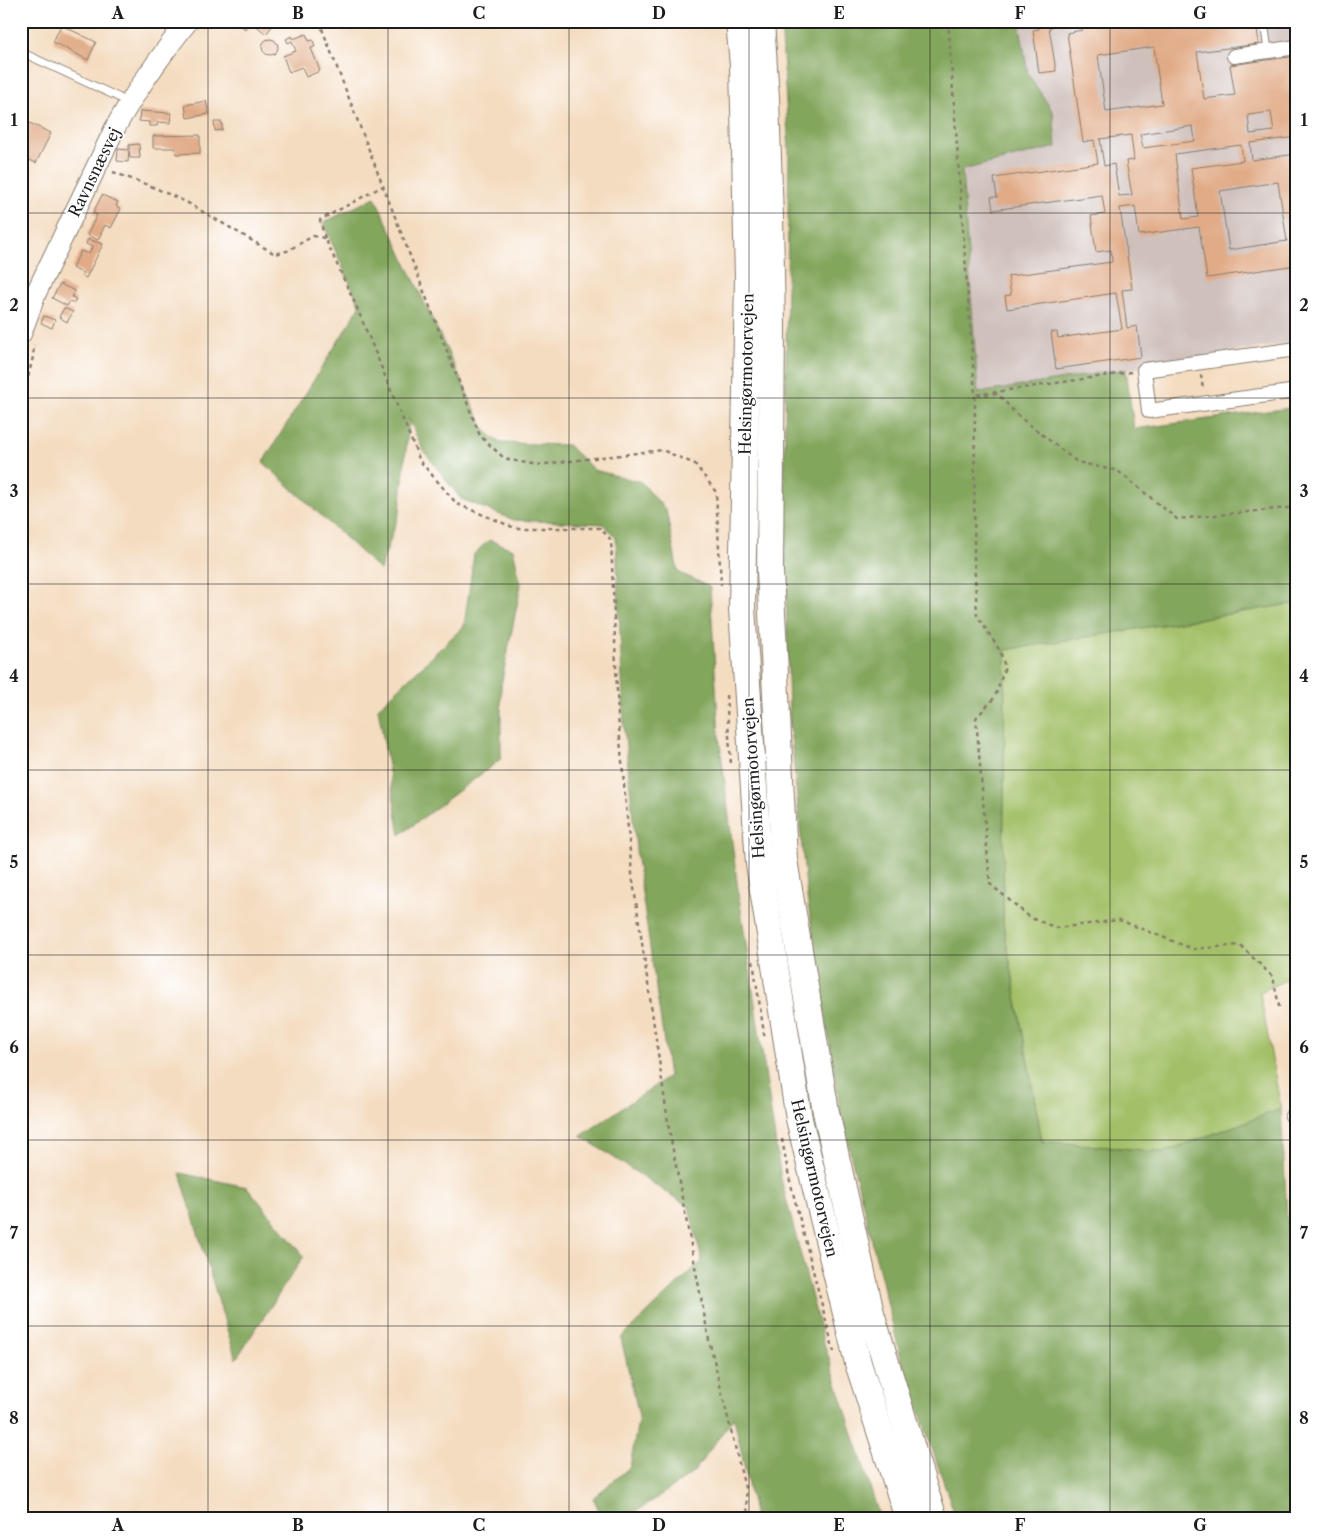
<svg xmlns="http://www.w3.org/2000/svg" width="1318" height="1539" font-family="'Libre Caslon Text',serif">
	<rect width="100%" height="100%" fill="#fff"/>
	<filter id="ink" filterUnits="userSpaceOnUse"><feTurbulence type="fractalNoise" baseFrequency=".02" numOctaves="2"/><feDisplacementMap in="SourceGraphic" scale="10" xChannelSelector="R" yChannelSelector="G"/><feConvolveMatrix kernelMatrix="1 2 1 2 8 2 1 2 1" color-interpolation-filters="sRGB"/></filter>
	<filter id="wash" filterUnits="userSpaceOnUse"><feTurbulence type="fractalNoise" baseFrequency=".0096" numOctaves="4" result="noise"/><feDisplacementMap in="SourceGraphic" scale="20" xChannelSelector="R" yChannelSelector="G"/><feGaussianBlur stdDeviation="1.12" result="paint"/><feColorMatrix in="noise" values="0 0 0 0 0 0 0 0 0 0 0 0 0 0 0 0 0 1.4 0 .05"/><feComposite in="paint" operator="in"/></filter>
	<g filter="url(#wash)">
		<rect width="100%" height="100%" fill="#f4dcc0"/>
		<!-- industrial -->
		<polygon fill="#cfc0bb" points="953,21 1297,21 1297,342 978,393"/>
		<!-- green -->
		<polygon fill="#a3c067" stroke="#606e42" points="1297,603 1297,980 1286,980 1260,992 1281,1109 1164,1152 1042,1141 1003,923 1005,650"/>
		<!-- forest -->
		<g fill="#82a65c" stroke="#4f613c">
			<polygon points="781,21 1019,21 1028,74 1053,112 1056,147 962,170 978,393 1126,369 1134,429 1297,407 1297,603 1005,650 1003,923 1042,1141 1164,1152 1281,1109 1290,1269 1297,1274 1297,1518 956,1518 901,1358 841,1116 807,897 789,717 784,492 789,152"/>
			<polygon points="375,197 485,431 500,443 568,445 594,470 641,482 666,510 678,572 710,587 719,736 738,890 781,1179 823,1340 880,1518 755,1518 734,1417 693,1473 627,1518 603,1518 593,1498 630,1467 639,1416 621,1338 702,1261 689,1207 581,1136 669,1076 637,859 624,726 616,538 603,524 514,520 461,499 423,450 409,419 400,511 380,570 263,462 360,306 323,223"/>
			<polygon points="489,540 513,549 521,585 501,685 501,759 400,835 378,708 464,626 474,554"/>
			<polygon points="180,1173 247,1187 304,1256 236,1359"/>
		</g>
		<g id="blocks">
			<!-- building -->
			<g fill="#e1ab87" fill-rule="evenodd">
				<polygon points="235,21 276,21 266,34 251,21 245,29"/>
				<polygon points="1038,21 1051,21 1052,27 1049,27 1056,71 1039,73 1033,30 1039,29"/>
				<path d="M1080,21H1256L1259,44L1197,52L1204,99L1235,95L1230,65L1297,56V137L1250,143L1252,160L1297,154V265L1207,278L1199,227L1139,235L1135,206L1120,208L1132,289L1122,290L1127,328L1137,326L1141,357L1056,369L1051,332H1057L1058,338L1122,329L1116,293L1007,309L1005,296L1011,295L1008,276L1112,262L1111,250L1096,252L1091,216L1105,214L1102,195L993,210L991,197H997L994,178L1098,163L1094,140L1083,142L1067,33L1082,30ZM1154,47L1162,104L1106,112L1098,55ZM1271,112L1274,131L1250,134L1248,115ZM1193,126L1195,141L1143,148L1140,134ZM1131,135L1134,160L1126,161L1132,195L1119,196L1114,164L1104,166L1100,139ZM1241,145L1243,161L1191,168L1198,217L1183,219L1175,154ZM1278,182L1287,241L1229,250L1220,191Z"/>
				<polygon points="61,25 96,42 88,60 53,42"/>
				<polygon points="306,34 309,41 313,40 315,47 311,48 320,71 306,77 302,67 289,72 283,56 296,51 292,41 288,43 286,39 292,36 293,39"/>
				<circle cx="270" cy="47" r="8"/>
				<polygon points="206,101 209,114 187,118 185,105"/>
				<polygon points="140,111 171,113 170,123 158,122 157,126 149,126 149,122 139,121"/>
				<polygon points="21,119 51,133 36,163 21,156"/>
				<polygon points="214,122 222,122 222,130 215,131"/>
				<polygon points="200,135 200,153 176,154 175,148 153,148 153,136"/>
				<polygon points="139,144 140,158 130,158 129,151 128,162 117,161 118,149 129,150 129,145"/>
				<polygon points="102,195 118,202 116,206 121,209 111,228 105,225 98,240 87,235 97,215 93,213"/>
				<polygon points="88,239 103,244 86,278 82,276 83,273 72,268 81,251 89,254 92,247 86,244"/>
				<polygon points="60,284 75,291 72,297 76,299 74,303 70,301 67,306 52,298"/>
				<polygon points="64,308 73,312 67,322 59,317"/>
				<polygon points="44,316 55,320 52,328 41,323"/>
			</g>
		</g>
	</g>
	<g filter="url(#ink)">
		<use href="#blocks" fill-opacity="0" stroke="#887c6e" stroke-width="1"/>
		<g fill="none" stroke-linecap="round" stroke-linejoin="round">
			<!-- service casing -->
			<g stroke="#887c6e" stroke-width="9">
				<g id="service">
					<polyline points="1264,21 1268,51"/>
					<polyline points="21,24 23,21"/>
					<polyline points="21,52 118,97 127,103"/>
				</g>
			</g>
			<!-- minor casing -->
			<g stroke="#887c6e" stroke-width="16">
				<g id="minor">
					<polyline points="1234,56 1297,47"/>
					<polyline points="1297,349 1144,370 1149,411 1297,391"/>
					<polyline points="1292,1116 1297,1115"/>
				</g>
			</g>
			<!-- secondary casing -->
			<g stroke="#887c6e" stroke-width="22">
				<path id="secondary" d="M21,334L36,293L115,128C136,90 161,55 188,21"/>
			</g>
			<!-- motorway casing -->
			<g stroke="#887c6e" stroke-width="28">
				<g id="motorway">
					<polyline points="739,21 743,65 748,278 742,608 759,864 799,1119 858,1363 908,1518"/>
					<polyline points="761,21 766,98 770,219 772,326 770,571 784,860 826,1112 871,1313 924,1488 934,1518"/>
				</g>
			</g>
			<!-- path -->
			<g stroke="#887c6e" stroke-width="2.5" stroke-dasharray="4 4" stroke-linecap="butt">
				<polyline points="319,21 480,436 505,459 537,465 662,450 695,464 716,492 721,585"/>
				<polyline points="948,21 975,395 974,557 977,615 1000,651 1005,667 995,697 976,718 990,884 1031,918 1057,928 1119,920 1193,949 1240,945 1273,977 1280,1011"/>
				<polyline points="113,172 153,187 188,203 275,254 287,251 313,236 325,238 357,308 420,461 457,504 515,528 600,528 611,540 618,716 632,874 669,1129 709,1340 746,1492 748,1518"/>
				<polyline points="325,238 320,220 383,186"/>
				<polyline points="1131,372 975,395 998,394 1016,414 1077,462 1118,471 1177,519 1297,507"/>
				<polyline points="1201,375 1203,390"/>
				<polyline points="21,390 26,386 33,357 34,345"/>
				<polyline points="726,695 731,764"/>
				<polyline points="753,961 765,1040"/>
				<polyline points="782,1139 789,1177 834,1352"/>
			</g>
			<!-- service -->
			<use href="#service" stroke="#fff" stroke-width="7"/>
			<!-- minor -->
			<use href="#minor" stroke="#fff" stroke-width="14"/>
			<!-- secondary -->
			<use href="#secondary" stroke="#fff" stroke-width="20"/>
			<!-- motorway -->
			<use href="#motorway" stroke="#fff" stroke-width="26"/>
		</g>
	</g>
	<!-- grid -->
	<path fill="none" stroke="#1c1c1c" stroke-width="1" stroke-opacity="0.55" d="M208,21V1518M388,21V1518M569,21V1518M749,21V1518M930,21V1518M1110,21V1518M21,213H1297M21,398H1297M21,584H1297M21,770H1297M21,955H1297M21,1140H1297M21,1326H1297"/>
	<g text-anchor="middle" stroke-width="4" stroke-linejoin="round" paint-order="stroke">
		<!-- street labels -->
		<g font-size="16" fill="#1c1c1c" stroke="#fff">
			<text transform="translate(94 172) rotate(-64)" y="6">Ravnsnæsvej</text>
			<text transform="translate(746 374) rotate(-89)" y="6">Helsingørmotorvejen</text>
			<text transform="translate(753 778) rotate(-94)" y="6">Helsingørmotorvejen</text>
			<text transform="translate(815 1178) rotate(77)" y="6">Helsingørmotorvejen</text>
		</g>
	</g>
	<!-- margin -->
	<rect width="1318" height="1539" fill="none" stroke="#fff" stroke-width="55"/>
	<rect x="28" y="28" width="1262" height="1484" fill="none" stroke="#1c1c1c" stroke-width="2"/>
	<g font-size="16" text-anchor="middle" font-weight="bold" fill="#1c1c1c">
		<text x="118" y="19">A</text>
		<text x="298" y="19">B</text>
		<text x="479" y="19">C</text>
		<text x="659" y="19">D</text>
		<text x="839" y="19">E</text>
		<text x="1020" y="19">F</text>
		<text x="1200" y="19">G</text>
		<text x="14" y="126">1</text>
		<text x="1304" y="126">1</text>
		<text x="14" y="311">2</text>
		<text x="1304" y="311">2</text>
		<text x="14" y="497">3</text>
		<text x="1304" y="497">3</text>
		<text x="14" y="682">4</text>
		<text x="1304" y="682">4</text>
		<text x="14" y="868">5</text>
		<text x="1304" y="868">5</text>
		<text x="14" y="1053">6</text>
		<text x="1304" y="1053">6</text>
		<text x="14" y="1239">7</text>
		<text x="1304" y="1239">7</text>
		<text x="14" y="1424">8</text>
		<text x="1304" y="1424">8</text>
		<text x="118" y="1531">A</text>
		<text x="298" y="1531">B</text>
		<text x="479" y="1531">C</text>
		<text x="659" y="1531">D</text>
		<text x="839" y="1531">E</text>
		<text x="1020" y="1531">F</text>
		<text x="1200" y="1531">G</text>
	</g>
</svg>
